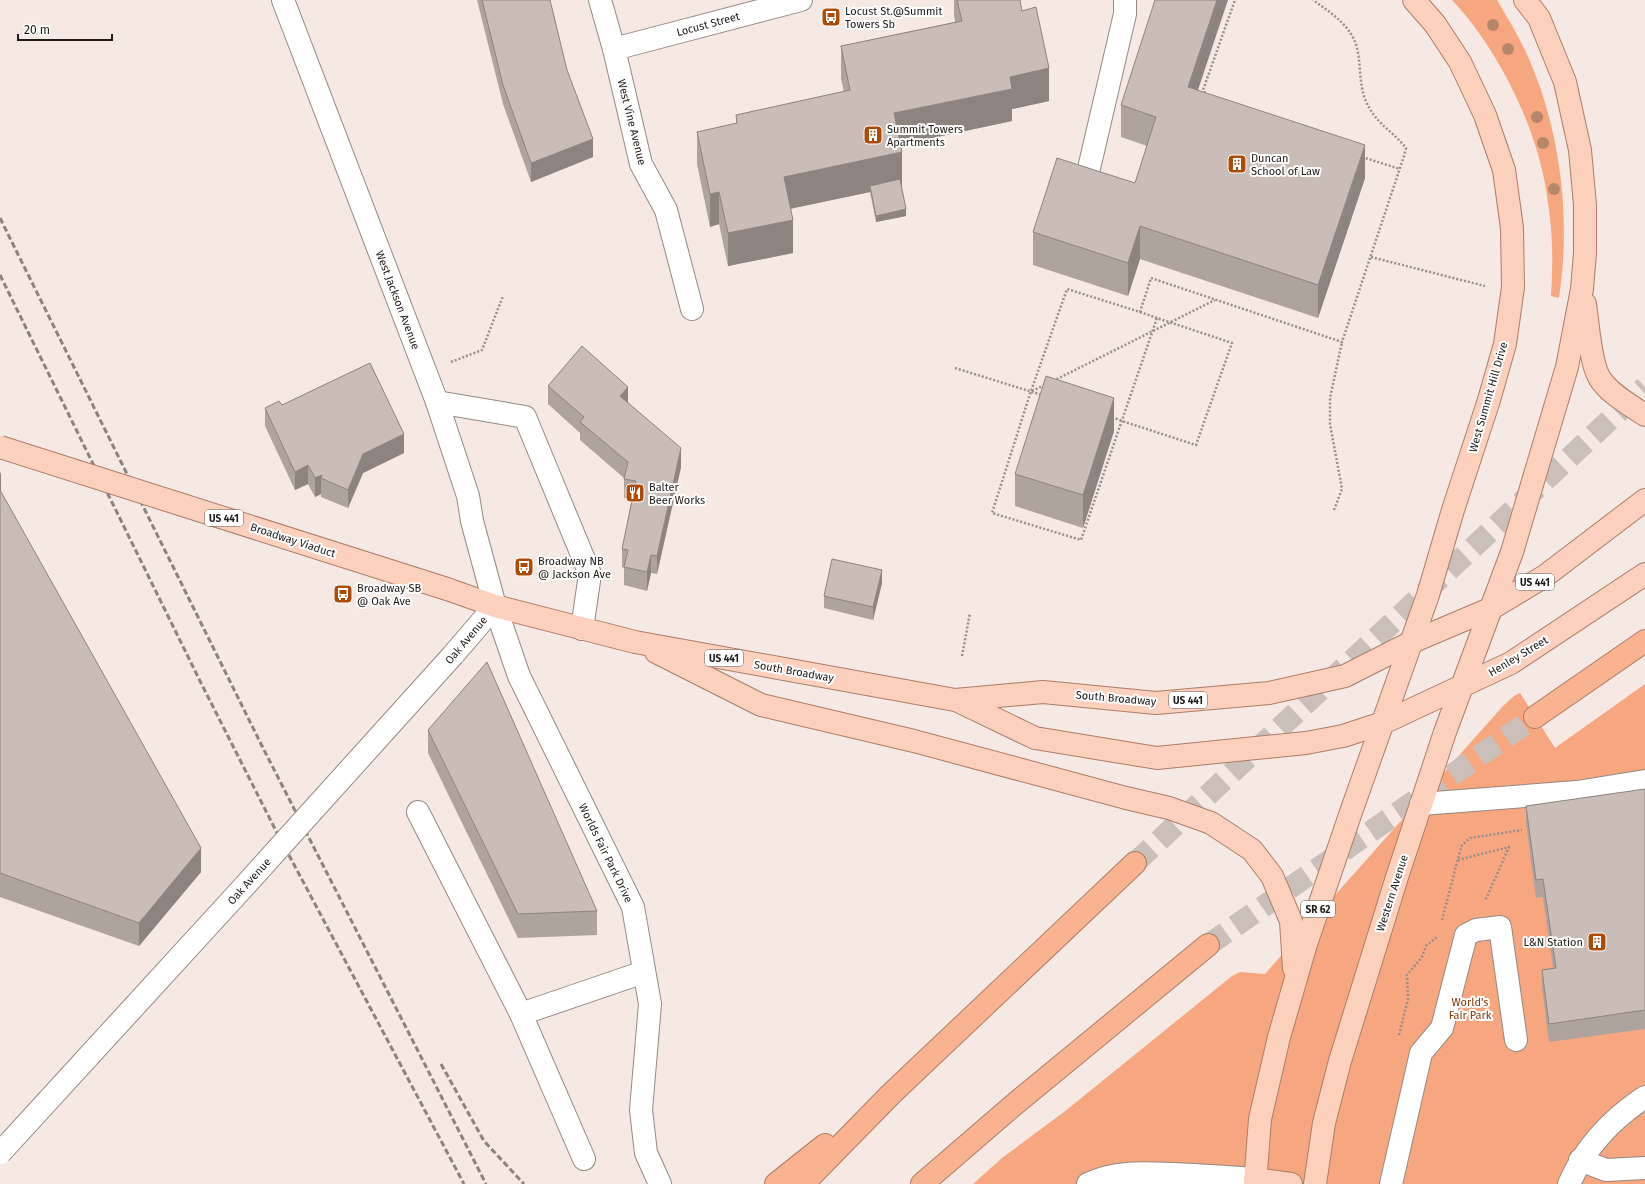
<svg xmlns="http://www.w3.org/2000/svg" width="1645" height="1184" font-family="'Fira Sans',sans-serif">
	<rect width="100%" height="100%" fill="#f6e8e2"/>
	<!-- green -->
	<g fill="#f7a77f">
		<path d="M1452,0H1497C1508,19 1520,38 1529,59C1561,133 1571,218 1559,298L1551,296C1553,265 1553,234 1548,203C1540,133 1500,51 1452,0Z"/>
		<polygon points="1645,684 1645,1184 973,1184 1002,1158 1064,1112 1232,976 1240,972 1265,974 1503,706 1514,696 1520,693 1555,748"/>
	</g>
	<g fill="none" stroke-linecap="round" stroke-linejoin="round">
		<!-- highway-tunnel -->
		<g stroke="#cbbfb9" stroke-width="22" stroke-dasharray="22 11" stroke-linecap="butt">
			<polyline points="1135,863 1645,387"/>
			<polyline points="1208,945 1535,717"/>
		</g>
		<!-- minor casing -->
		<g stroke="#958983" stroke-width="24">
			<g id="minor">
				<polyline points="283,0 437,402 468,496 472,521 495,606 519,676 633,907 650,1004 641,1110 646,1153 660,1184"/>
				<polyline points="600,0 614,49 641,164 666,210 692,309"/>
				<polyline points="614,49 801,0"/>
				<polyline points="1083,194 1125,14 1125,0"/>
				<polyline points="437,402 525,417 590,574 582,629"/>
				<polyline points="453,655 495,606"/>
				<polyline points="1421,804 1577,792 1645,781"/>
				<polyline points="418,812 521,1014 644,972"/>
				<polyline points="521,1014 584,1159"/>
				<polyline points="1580,1160 1606,1170 1645,1168"/>
				<path d="M1088,1184C1116,1171 1142,1173 1172,1174C1200,1175 1227,1177 1255,1179"/>
				<polyline points="1391,1184 1421,1053 1442,1028 1466,935 1476,930 1500,927 1516,1040"/>
				<path d="M1569,1184C1585,1147 1612,1119 1645,1097"/>
			</g>
		</g>
		<!-- major casing -->
		<g stroke="#ac7d66" stroke-width="24">
			<g id="major">
				<path d="M1585,304C1588,323 1590,361 1599,377C1607,392 1631,406 1645,415"/>
				<polyline points="447,589 495,606 635,642 955,700 1043,692 1156,703 1269,693 1345,676 1412,642 1492,608 1545,576 1645,500"/>
				<polyline points="656,652 761,705 914,741 1126,798 1169,808 1211,823 1252,850 1272,876 1291,921 1294,968"/>
				<polyline points="956,700 1035,738 1157,758 1306,743 1343,736 1383,723 1511,663 1645,574"/>
				<polyline points="1255,1179 1291,1184"/>
				<polyline points="1255,1184 1260,1119 1279,1037 1306,944 1351,812 1428,595 1453,510 1489,400 1505,344 1513,287 1512,228 1504,170 1485,115 1460,62 1435,24 1414,0"/>
				<polyline points="1315,1184 1324,1123 1340,1061 1397,877 1445,732 1512,552 1567,367 1582,289 1585,253 1585,205 1580,150 1565,82 1539,18 1525,0"/>
			</g>
		</g>
		<!-- highway casing -->
		<g stroke="#ac7d66" stroke-width="24">
			<g id="highway">
				<polyline points="1535,717 1645,641"/>
				<polyline points="776,1184 825,1145"/>
				<polyline points="803,1184 891,1094 1135,863"/>
				<polyline points="922,1184 1016,1103 1208,945"/>
			</g>
		</g>
		<!-- path -->
		<g stroke="#988e8a" stroke-width="2.5" stroke-dasharray="2 2" stroke-linecap="butt">
			<polyline points="1205,93 1203,90 1235,0"/>
			<polyline points="1362,157 1400,169"/>
			<polyline points="1371,257 1485,286"/>
			<polyline points="1140,312 1157,318"/>
			<polyline points="451,362 482,350 503,296"/>
			<polyline points="955,368 1042,395"/>
			<polyline points="1053,381 1215,300"/>
			<polyline points="1032,391 1045,385"/>
			<path d="M1112,417L1122,421L1196,445L1232,343L1157,318L1081,540L992,513L1031,391L1067,289L1140,312L1151,278L1342,342L1404,156L1406,148C1392,130 1375,124 1365,99C1359,83 1361,65 1357,48C1351,25 1331,13 1313,0"/>
			<polyline points="1334,510 1342,489 1330,424 1330,398 1342,342"/>
			<polyline points="962,656 970,613"/>
			<polyline points="1458,860 1509,847 1485,901"/>
			<polyline points="1442,920 1460,851 1462,845 1470,838 1522,830"/>
			<polyline points="1399,1035 1408,999 1407,975 1422,957 1426,946 1437,937"/>
		</g>
		<!-- minor -->
		<use href="#minor" stroke="#fff" stroke-width="22"/>
		<!-- major -->
		<use href="#major" stroke="#fbd1bd" stroke-width="22"/>
		<!-- highway -->
		<use href="#highway" stroke="#f9b391" stroke-width="22"/>
		<!-- rail -->
		<g stroke="#8c837e" stroke-width="3" stroke-dasharray="6 3" stroke-linecap="butt">
			<polyline points="0,218 262,746 486,1184"/>
			<polyline points="0,275 201,683 274,827 464,1184"/>
			<polyline points="441,1064 484,1141 524,1184"/>
		</g>
		<!-- minor-bridge casing -->
		<g stroke="#958983" stroke-width="24" stroke-linecap="butt">
			<polyline id="minor-bridge" points="0,1153 240,891 453,655"/>
		</g>
		<!-- major-bridge casing -->
		<g stroke="#ac7d66" stroke-width="24" stroke-linecap="butt">
			<polyline id="major-bridge" points="0,447 447,589"/>
		</g>
		<!-- minor-bridge -->
		<use href="#minor-bridge" stroke="#fff" stroke-width="22"/>
		<!-- major-bridge -->
		<use href="#major-bridge" stroke="#fbd1bd" stroke-width="22"/>
	</g>
	<!-- trees -->
	<g fill="#b6876a">
		<circle cx="1493" cy="25" r="6"/>
		<circle cx="1508" cy="49" r="6"/>
		<circle cx="1537" cy="117" r="6"/>
		<circle cx="1543" cy="143" r="6"/>
		<circle cx="1554" cy="189" r="6"/>
	</g>
	<!-- wall -->
	<g fill="#aea39d">
		<polygon points="477,0 550,0 567,70 593,157 531,182 503,104"/>
		<polygon points="954,0 1020,0 1022,11 1049,101 1012,109 1012,121 900,145 901,185 906,216 876,222 870,192 790,209 793,253 728,266 719,224 710,227 697,164 697,132 736,124 736,115 844,92 841,79 841,46 955,22 954,15"/>
		<polygon points="1198,90 1365,178 1318,318 1140,259 1128,296 1033,265 1033,232 1135,183 1147,146 1121,137 1121,105"/>
		<polygon points="548,386 628,402 681,467 657,574 651,573 647,591 624,585 624,568 622,567 622,549 632,499 624,498 624,478 580,440 580,433 548,404"/>
		<polygon points="282,405 404,453 363,473 348,508 321,497 321,494 315,497 308,484 295,490 265,426 265,408"/>
		<polygon points="1114,431 1083,528 1015,506 1015,474"/>
		<polygon points="0,471 1,492 201,872 139,946 0,897"/>
		<polygon points="882,583 873,620 824,608 824,596"/>
		<polygon points="428,730 597,911 597,935 518,938 428,753"/>
		<polygon points="1645,789 1645,1029 1549,1042 1542,988 1542,970 1553,968 1543,897 1536,898 1526,824 1526,806"/>
	</g>
	<!-- shaded-wall -->
	<g fill="#8d8480">
		<polygon points="1217,0 1228,0 1188,120 1188,87"/>
		<polygon points="1049,68 1049,101 1012,109 1012,121 894,146 894,113 1010,77"/>
		<polygon points="593,139 593,157 531,182 531,163"/>
		<polygon points="1365,145 1365,178 1318,318 1318,285"/>
		<polygon points="902,152 902,185 871,192 870,186 870,192 784,210 784,177"/>
		<polygon points="719,192 719,224 710,227 710,194"/>
		<polygon points="906,209 906,216 876,222 876,216"/>
		<polygon points="793,220 793,253 728,266 728,233"/>
		<polygon points="1140,226 1140,259 1128,296 1128,263"/>
		<polygon points="628,387 628,406 620,396"/>
		<polygon points="1114,398 1114,431 1083,528 1083,495"/>
		<polygon points="404,434 404,453 363,473 348,508 348,490 363,454"/>
		<polygon points="681,448 681,467 657,574 657,556"/>
		<polygon points="308,465 308,484 295,490 295,472"/>
		<polygon points="1,471 1,495 0,499 0,475"/>
		<polygon points="322,475 321,478 321,494 315,497 315,478"/>
		<polygon points="651,555 651,573 647,591 647,572"/>
		<polygon points="882,570 882,583 873,620 873,607"/>
		<polygon points="201,848 201,872 139,946 139,923"/>
	</g>
	<!-- building -->
	<g fill="#cabdb7" stroke="#8d8480">
		<polygon points="482,0 550,0 567,70 593,139 531,163 503,85"/>
		<polygon points="957,0 1020,0 1022,11 1036,7 1049,68 1010,77 1012,89 894,113 902,152 784,177 793,220 728,233 719,192 710,194 697,132 737,123 736,115 850,90 841,46 962,21"/>
		<polygon points="1155,0 1217,0 1188,87 1365,145 1318,285 1140,226 1128,263 1033,232 1057,158 1135,183 1156,117 1121,105"/>
		<polygon points="900,179 906,209 876,216 870,186"/>
		<polygon points="582,346 628,387 620,396 681,448 657,556 651,555 647,572 624,567 628,550 622,549 636,481 624,479 628,462 580,422 584,417 548,386"/>
		<polygon points="370,363 404,434 363,454 348,490 321,478 322,475 315,478 308,465 295,472 265,408 279,401 282,405"/>
		<polygon points="1046,376 1114,398 1083,495 1015,474"/>
		<polygon points="0,490 201,848 139,923 0,873"/>
		<polygon points="832,559 882,570 873,607 824,596"/>
		<polygon points="487,662 597,911 518,914 428,730"/>
		<polygon points="1645,789 1645,1010 1549,1024 1542,970 1556,968 1543,879 1536,880 1526,806"/>
	</g>
	<!-- icons -->
	<defs>
		<g id="bus-square" transform="scale(1)"><rect x="-9" y="-9" width="18" height="18" rx="4" fill="#ac4b06" stroke="#fff"/><path d="M-5-6H5V4H4V6H2V4H-2V6H-4V4H-5ZM-3.5-4V0h7V-4ZM-3.5 1.2v1.5H-2V1.2ZM2 1.2v1.5H3.5V1.2Z" fill="#fff"/></g>
		<g id="building-square" transform="scale(1)"><rect x="-9" y="-9" width="18" height="18" rx="4" fill="#ac4b06" stroke="#fff"/><path d="M-4-6H4V6H1V3H-1V6H-4ZM-2.5-4.3h1.7v1.8h-1.7ZM.8-4.3h1.7v1.8H.8ZM-2.5-1h1.7V.8h-1.7ZM.8-1h1.7V.8H.8Z" fill="#fff"/></g>
		<g id="restaurant-square" transform="scale(1)"><rect x="-9" y="-9" width="18" height="18" rx="4" fill="#ac4b06" stroke="#fff"/><path d="M-5-6h1v4h1v-4h1v4h1v-4h1v5L-1.5 .5V6h-2V.5L-5-1ZM5-6V6H3V1.5H1.5Q1.5-4 5-6Z" fill="#fff"/></g>
	</defs>
	<g fill-rule="evenodd">
		<use href="#bus-square" x="831" y="17"/>
		<use href="#building-square" x="873" y="135"/>
		<use href="#building-square" x="1237" y="164"/>
		<use href="#restaurant-square" x="635" y="493"/>
		<use href="#bus-square" x="524" y="567"/>
		<use href="#bus-square" x="343" y="594"/>
		<use href="#building-square" x="1597" y="942"/>
	</g>
	<g text-anchor="middle" stroke-width="4" stroke-linejoin="round" paint-order="stroke">
		<!-- shield labels -->
		<g fill="#fff" stroke="#625f5d" stroke-width="1">
			<rect x="205" y="510" width="38" height="16" rx="3"/>
			<rect x="1516" y="574" width="38" height="16" rx="3"/>
			<rect x="705" y="650" width="38" height="16" rx="3"/>
			<rect x="1169" y="692" width="38" height="16" rx="3"/>
			<rect x="1301" y="901" width="34" height="16" rx="3"/>
		</g>
		<g font-size="10" font-weight="bold" fill="#1e1a17">
			<text x="224" y="522">US 441</text>
			<text x="1535" y="586">US 441</text>
			<text x="724" y="662">US 441</text>
			<text x="1188" y="704">US 441</text>
			<text x="1318" y="913">SR 62</text>
		</g>
		<!-- poi labels -->
		<g font-size="11" fill="#1e1a17" stroke="#fff" text-anchor="start">
			<text x="845" y="15">Locust St.@Summit<tspan x="845" dy="13">Towers Sb</tspan></text>
			<text x="887" y="133">Summit Towers<tspan x="887" dy="13">Apartments</tspan></text>
			<text x="1251" y="162">Duncan<tspan x="1251" dy="13">School of Law</tspan></text>
			<text x="649" y="491">Balter<tspan x="649" dy="13">Beer Works</tspan></text>
			<text x="538" y="565">Broadway NB<tspan x="538" dy="13">@ Jackson Ave</tspan></text>
			<text x="357" y="592">Broadway SB<tspan x="357" dy="13">@ Oak Ave</tspan></text>
			<text x="1583" y="946" text-anchor="end">L&amp;N Station</text>
		</g>
		<!-- street labels -->
		<g font-size="11" fill="#1e1a17" stroke="#fff">
			<text transform="translate(708 24) rotate(-15)" y="4">Locust Street</text>
			<text transform="translate(632 122) rotate(76)" y="4">West Vine Avenue</text>
			<text transform="translate(398 300) rotate(69)" y="4">West Jackson Avenue</text>
			<text transform="translate(1488 397) rotate(-74)" y="4">West Summit Hill Drive</text>
			<text transform="translate(293 540) rotate(18)" y="4">Broadway Viaduct</text>
			<text transform="translate(466 640) rotate(-50)" y="4">Oak Avenue</text>
			<text transform="translate(1518 656) rotate(-31)" y="4">Henley Street</text>
			<text transform="translate(794 671) rotate(10)" y="4">South Broadway</text>
			<text transform="translate(1116 698) rotate(5)" y="4">South Broadway</text>
			<text transform="translate(606 853) rotate(64)" y="4">Worlds Fair Park Drive</text>
			<text transform="translate(249 881) rotate(-48)" y="4">Oak Avenue</text>
			<text transform="translate(1392 893) rotate(-72)" y="4">Western Avenue</text>
		</g>
		<!-- park labels -->
		<g font-size="11" fill="#813807" stroke="#fff">
			<text x="1470" y="1006">World's<tspan x="1470" dy="13">Fair Park</tspan></text>
		</g>
	</g>
	<!-- scale -->
	<path d="M18 34v6h94v-6" fill="none" stroke="#1e1a17" stroke-width="2"/>
	<text x="24" y="34" font-size="12" fill="#1e1a17" stroke="#ffffff" stroke-width="3" paint-order="stroke">20 m</text>
</svg>
